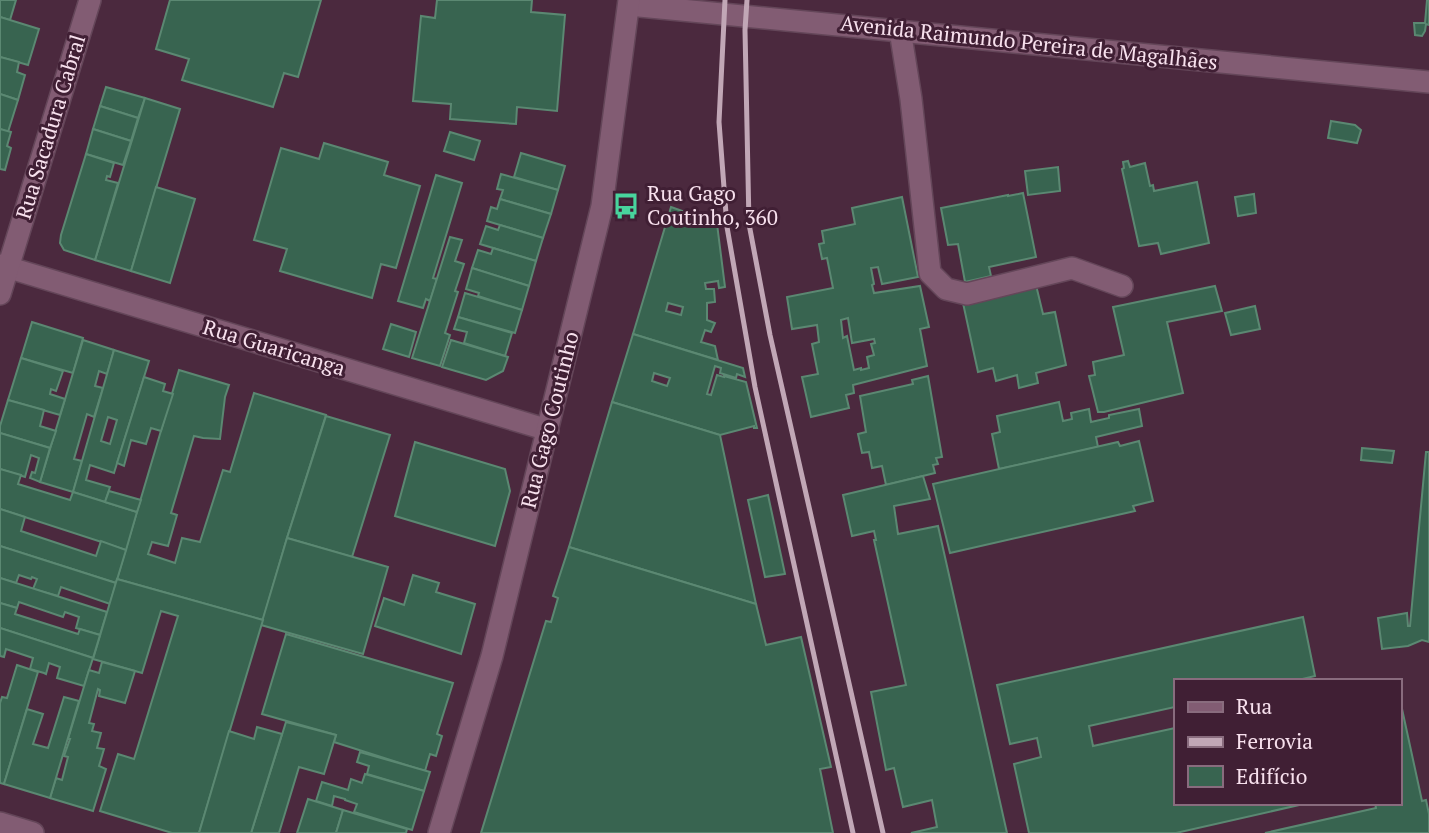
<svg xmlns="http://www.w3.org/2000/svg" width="1429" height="833" font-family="'PT Serif',serif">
	<rect width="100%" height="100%" fill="#4b293e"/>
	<!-- building -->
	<g fill="#386450" stroke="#5b8872" stroke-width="2" fill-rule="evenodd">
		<polygon points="0,0 16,0 10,20 0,17"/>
		<polygon points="170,0 321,0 298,77 284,73 273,107 182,80 189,59 156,49"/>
		<polygon points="437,0 532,0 531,12 565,15 557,111 517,107 516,124 450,119 451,104 413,101 421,16 435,18"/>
		<polygon points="1427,0 1429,0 1429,25 1426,24 1425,31 1422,36 1415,35 1414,23 1425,23"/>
		<polygon points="0,17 39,29 28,65 0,57"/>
		<polygon points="0,57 19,62 17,72 25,75 18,100 0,94"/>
		<polygon points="106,87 145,98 138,118 100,106"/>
		<polygon points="0,94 18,100 8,132 0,129"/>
		<polygon points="145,98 180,109 131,271 95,260"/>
		<polygon points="100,106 138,118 131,141 93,129"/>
		<polygon points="1331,121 1355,125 1361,130 1357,143 1328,138"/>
		<polygon points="0,129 11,132 7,146 11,148 5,170 0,169"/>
		<polygon points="93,129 131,141 123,165 86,154"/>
		<polygon points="450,132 480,141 474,160 444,151"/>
		<polygon points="324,143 388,162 384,175 420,186 396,268 381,264 372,298 280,271 287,249 254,240 281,148 319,159"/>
		<polygon points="521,153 565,166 558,190 514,177"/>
		<polygon points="86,154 114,163 110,177 107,176 106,180 118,183 95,260 64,250 60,243 61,235"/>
		<polygon points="1128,161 1130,167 1145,163 1150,186 1153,185 1154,191 1197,182 1209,243 1161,254 1158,243 1139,246 1122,169 1124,168 1123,162"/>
		<polygon points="1058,167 1060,191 1028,195 1025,171"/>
		<polygon points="501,174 558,190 551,214 500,199 503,190 497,189"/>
		<polygon points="436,175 462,183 433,278 437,279 430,301 426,299 423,308 398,301"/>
		<polygon points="156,187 195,199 170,283 131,271"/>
		<polygon points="1023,193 1036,257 989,267 991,276 965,282 958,244 948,245 941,208 1008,195 1008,196"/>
		<polygon points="1254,194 1256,213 1238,216 1235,197"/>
		<path d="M902,197L918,277L882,284L878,267L871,268L874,284L872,285L874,293L920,286L929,327L920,329L927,366L853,385L854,393L846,395L849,408L811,417L802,377L818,374L812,344L819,342L817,325L792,329L787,297L833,288L827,258L822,259L819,244L824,243L822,231L855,224L852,208ZM848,318L852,343L874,339L875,343L871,344L874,355L867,357L869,368L861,370V368L854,370L847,336L843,338L841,320Z"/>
		<polygon points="500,199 551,214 543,238 487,221 491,207 497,209"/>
		<path d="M671,207L702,218L716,216L725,287L719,288L718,281L705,283L706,289H714L715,302L707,303V320L715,323L711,332L705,330L701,342L715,346L718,360L633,334ZM668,303L683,307L681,315L666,311Z"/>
		<polygon points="500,225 543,238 536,261 480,244 486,226 498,230"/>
		<polygon points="450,237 462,240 455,261 464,264 455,291 458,292 445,333 450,335 440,366 412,358"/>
		<polygon points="493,248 536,261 529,286 472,268 478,250 491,254"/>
		<polygon points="472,268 529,286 522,310 478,296 479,293 466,289"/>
		<polygon points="1036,285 1043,314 1055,312 1066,365 1036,373 1038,383 1019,388 1017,375 996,381 993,368 978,372 963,303"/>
		<polygon points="1215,286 1222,311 1167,322 1183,393 1104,412 1098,412 1089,376 1095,375 1093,362 1124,355 1113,307"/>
		<polygon points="465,293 522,310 515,333 458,317"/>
		<polygon points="1255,306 1260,329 1231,335 1225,313"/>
		<polygon points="458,317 512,333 505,356 464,343 467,332 454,329"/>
		<polygon points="32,322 83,338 73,373 21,358"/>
		<polygon points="391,324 416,332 409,357 383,349"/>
		<path d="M633,334L743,368L745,377L737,374L736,378L720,373L721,368L715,366L707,394L711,395L717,375L724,377V376L746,382L757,428H754V426L720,435L612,402ZM654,373L670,378L667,386L652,381Z"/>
		<polygon points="83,340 114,350 107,374 99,371 95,386 103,388 94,417 87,414 74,459 82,461 73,492 40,482"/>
		<polygon points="451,340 508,357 503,371 486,380 442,367"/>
		<path d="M114,350L149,361L114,473L90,465L86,480L110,487L105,502L73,492ZM108,417L117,420L110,444L101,441Z"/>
		<polygon points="21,358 63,371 56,391 51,389 50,394 65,399 60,415 8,400"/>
		<polygon points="179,370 229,385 225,397 220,439 203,438 194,436 171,513 177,515 168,546 152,542 148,554 175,563 182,538 200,542 223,470 230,472 254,393 326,415 287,538 263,620 117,579"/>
		<polygon points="928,376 942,457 936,458 938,464 933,465 935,473 886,485 882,466 872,468 869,452 862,453 858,434 866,432 860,396 913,384 912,380"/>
		<polygon points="144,377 165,384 163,391 173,394 161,431 151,428 146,444 131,440 124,466 117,463"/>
		<polygon points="8,400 44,410 40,426 56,431 50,448 0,433 0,426"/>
		<polygon points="612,402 720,435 756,604 569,547"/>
		<polygon points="1059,402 1063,421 1072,419 1071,413 1089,409 1091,422 1109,418 1109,415 1139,409 1142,426 1096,437 1098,447 999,469 992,434 1000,432 997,416"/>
		<polygon points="326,416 390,435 352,557 287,538"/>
		<polygon points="0,433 50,448 40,482 30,478 32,472 35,473 39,458 31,455 25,477 0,469"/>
		<polygon points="1139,441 1153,501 1133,506 1135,511 950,553 933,484 1118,442 1120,446"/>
		<polygon points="415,442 505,469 510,491 495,546 395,516"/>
		<polygon points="1362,448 1394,451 1392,463 1361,460"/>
		<polygon points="1426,452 1429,452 1429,642 1422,640 1408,646 1382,649 1378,618 1407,613 1408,626 1410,626"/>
		<polygon points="0,469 21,475 18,484 70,500 73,492 137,512 126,550 0,509"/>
		<polygon points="923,476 930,499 894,506 898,534 938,526 1007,833 911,833 937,827 932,800 903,807 894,768 886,770 871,692 906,685 874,540 876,540 874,531 852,536 843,495"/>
		<polygon points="109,491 141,500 137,512 105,502"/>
		<polygon points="768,495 785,574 765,577 748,500"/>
		<polygon points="0,509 25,517 21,531 96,556 101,541 126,550 116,583 0,546"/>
		<polygon points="287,538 388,567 363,654 261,625"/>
		<polygon points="0,546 116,583 110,604 61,587 58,596 33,589 37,579 32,577 31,579 19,575 16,583 0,578"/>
		<polygon points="569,547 756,604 766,645 801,637 831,767 820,769 833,833 481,833 546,621 551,622 558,598 553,596"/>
		<polygon points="413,575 439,583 436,592 475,604 461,654 375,626 384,598 404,605"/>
		<polygon points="0,578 107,612 100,635 76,628 79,617 65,612 63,617 19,602 17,608 0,603"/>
		<polygon points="117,579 263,620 199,833 172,833 100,811 118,754 134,759 178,616 161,611 142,673 93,659"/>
		<polygon points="0,603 17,608 15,614 78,634 80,629 100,635 93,658 0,628"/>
		<polygon points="1303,617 1315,676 1294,681 1175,681 1175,707 1089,726 1093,746 1175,728 1175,803 1308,803 1176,833 1029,833 1014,764 1041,757 1037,738 1010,744 997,685"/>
		<polygon points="0,628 93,658 84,686 57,678 60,667 49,663 46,674 44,673 30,669 33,658 6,649 4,657 0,656"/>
		<polygon points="286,634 453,683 437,734 442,736 436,756 430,754 425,771 334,742 336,735 262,714"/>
		<polygon points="102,662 135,671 125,703 99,696 100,690 98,689 89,723 94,724 92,731 101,733 97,748 104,749 99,766 106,769 93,811 50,798 56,778 62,780 68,757 64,756 70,739 68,739 89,670 99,673"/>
		<polygon points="17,665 38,672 4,784 0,783 0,703 2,697 7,698"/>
		<polygon points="1399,695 1422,801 1426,800 1429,814 1429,833 1265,833 1376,808 1375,803 1399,803"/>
		<polygon points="64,697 79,701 50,798 4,784 27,709 43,714 33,744 48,748"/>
		<polygon points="286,722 336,735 324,774 299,767 279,833 251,833"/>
		<polygon points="257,727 282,734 251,833 199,833 229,731 254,739"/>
		<polygon points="360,752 430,772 424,791 367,774 369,766 357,762"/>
		<polygon points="365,774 424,791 412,830 354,812 357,804 345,800 345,799 334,796 332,806 316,801 322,782 348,790 351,779 362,783"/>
		<polygon points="308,799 343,810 336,833 297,833"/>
		<polygon points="343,810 407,829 406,833 336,833"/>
	</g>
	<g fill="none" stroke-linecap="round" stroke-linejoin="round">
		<!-- minor casing -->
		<g stroke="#644659" stroke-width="24">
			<g id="minor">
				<polyline points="629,5 1429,82"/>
				<polyline points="900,30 911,99 930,273 946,289 967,294 1072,268 1122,286"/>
				<polyline points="0,265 548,430"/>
				<polyline points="0,294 90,0"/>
				<polyline points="0,823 33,833"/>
				<polyline points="439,833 492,656 602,206 629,0"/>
			</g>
		</g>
		<!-- minor -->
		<use href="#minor" stroke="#825c73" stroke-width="21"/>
		<!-- rail -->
		<g stroke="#c1a7b6" stroke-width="5">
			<polyline points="725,0 719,122 727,227 755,387 853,833"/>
			<polyline points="747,0 745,30 749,224 770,335 883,833"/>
		</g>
	</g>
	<!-- icons -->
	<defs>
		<g id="bus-bare" transform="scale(2.1)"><path d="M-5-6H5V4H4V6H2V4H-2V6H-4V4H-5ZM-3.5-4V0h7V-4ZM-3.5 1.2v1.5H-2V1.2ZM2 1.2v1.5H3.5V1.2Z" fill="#48d49d" stroke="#401f34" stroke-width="2.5" paint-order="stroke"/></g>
	</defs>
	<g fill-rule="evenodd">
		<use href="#bus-bare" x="626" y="206"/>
	</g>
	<g text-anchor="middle" stroke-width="6" stroke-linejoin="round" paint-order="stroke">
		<!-- street labels -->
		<g font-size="21" fill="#f7e0ed" stroke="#401f34">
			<text transform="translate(1029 43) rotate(6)" y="7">Avenida Raimundo Pereira de Magalhães</text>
			<text transform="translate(51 127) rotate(-73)" y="7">Rua Sacadura Cabral</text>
			<text transform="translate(274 348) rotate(17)" y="7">Rua Guaricanga</text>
			<text transform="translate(550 420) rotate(-76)" y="7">Rua Gago Coutinho</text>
		</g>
		<!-- poi labels -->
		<g font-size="21" fill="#f7e0ed" stroke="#401f34" text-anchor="start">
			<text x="647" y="201">Rua Gago<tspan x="647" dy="24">Coutinho, 360</tspan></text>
		</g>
	</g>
	<!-- legend -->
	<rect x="1174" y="679" width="228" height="126" fill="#401f34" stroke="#896c7e" stroke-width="2"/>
	<rect x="1188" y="702" width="35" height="10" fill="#825c73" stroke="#896c7e" stroke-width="2"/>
	<text x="1236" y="714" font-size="21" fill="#f7e0ed">Rua</text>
	<rect x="1188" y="737" width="35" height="10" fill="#c1a7b6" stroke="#896c7e" stroke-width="2"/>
	<text x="1236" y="749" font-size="21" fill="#f7e0ed">Ferrovia</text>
	<rect x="1188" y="766" width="35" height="21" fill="#386450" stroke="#896c7e" stroke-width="2"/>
	<text x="1236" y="784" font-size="21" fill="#f7e0ed">Edifício</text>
</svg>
